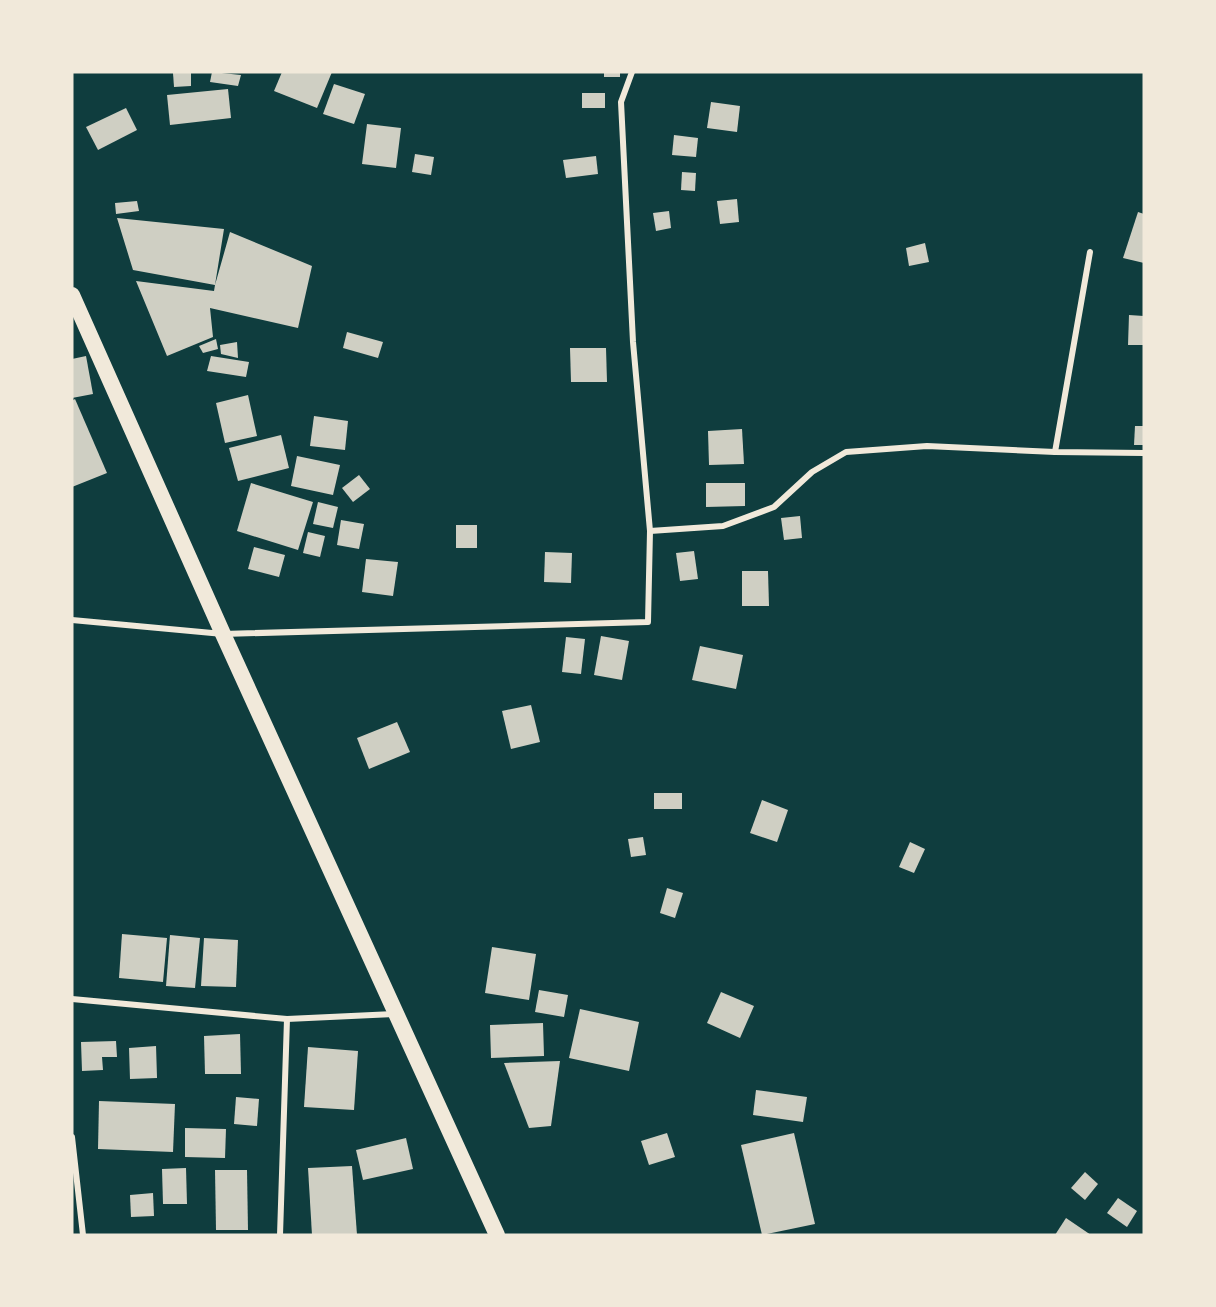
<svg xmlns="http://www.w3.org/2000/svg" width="1216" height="1307" font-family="'Noto Sans',sans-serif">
	<rect width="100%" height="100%" fill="#0f3d3e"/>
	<!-- building -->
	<g fill="#cfcfc3">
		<polygon points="212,72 241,75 238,86 210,82"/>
		<polygon points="282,72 332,72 317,108 274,91"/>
		<rect x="604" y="72" width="16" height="5"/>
		<polygon points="173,73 191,73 191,86 174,87"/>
		<polygon points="334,84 365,94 354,124 323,114"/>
		<polygon points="228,89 231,118 170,125 167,95"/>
		<rect x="582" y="93" width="23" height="15"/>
		<polygon points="711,102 740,106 737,132 707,128"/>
		<polygon points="126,108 137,130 98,150 86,127"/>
		<polygon points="367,124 401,128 396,168 362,164"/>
		<polygon points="674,135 698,138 696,157 672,155"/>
		<polygon points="415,154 434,157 431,175 412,172"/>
		<polygon points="596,156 598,174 566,178 563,160"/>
		<polygon points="682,172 696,173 695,191 681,190"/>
		<polygon points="737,199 739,222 720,224 717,201"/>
		<polygon points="137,201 139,211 116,214 115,203"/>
		<polygon points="669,211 671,228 656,231 653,213"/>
		<polygon points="1138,212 1144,214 1144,263 1123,258"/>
		<polygon points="117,218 224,229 215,285 230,232 312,266 298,328 210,308 213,337 167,356 136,281 214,291 215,285 133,270"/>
		<polygon points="925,243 929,262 909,266 906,248"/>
		<polygon points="1129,315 1144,316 1144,345 1128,345"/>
		<polygon points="347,332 383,342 378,358 343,348"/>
		<polygon points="216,339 218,349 203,353 199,346"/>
		<polygon points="237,342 238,358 221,354 220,345"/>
		<polygon points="570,348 606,348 607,382 571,382"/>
		<polygon points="86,356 93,394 72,398 72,359"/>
		<polygon points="211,356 249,362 246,377 207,371"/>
		<polygon points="248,395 257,436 225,443 216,403"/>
		<polygon points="75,399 107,473 72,487 72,401"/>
		<polygon points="314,416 348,421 345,450 310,446"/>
		<polygon points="1135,426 1144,426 1144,445 1134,445"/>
		<polygon points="742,429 744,464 709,465 708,431"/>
		<polygon points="281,435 289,468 238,481 229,448"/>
		<polygon points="297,456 340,465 333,495 291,486"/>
		<polygon points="359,475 370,489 353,502 342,488"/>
		<polygon points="251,483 313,502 298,550 237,531"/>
		<polygon points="706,483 745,483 745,506 706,507"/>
		<polygon points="318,502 338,507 333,528 313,524"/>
		<polygon points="800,516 802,538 784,540 781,518"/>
		<polygon points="341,520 364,524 359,549 337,545"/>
		<rect x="456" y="525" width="21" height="23"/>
		<polygon points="308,532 325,536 320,557 303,553"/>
		<polygon points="254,547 285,555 279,577 248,569"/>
		<polygon points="694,551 698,579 680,581 676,553"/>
		<polygon points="545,552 572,553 571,583 544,582"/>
		<polygon points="366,559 398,562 393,596 362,592"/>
		<polygon points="742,571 768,571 769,606 742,606"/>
		<polygon points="601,636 629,641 622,680 594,675"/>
		<polygon points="566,637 585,639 581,674 562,672"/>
		<polygon points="700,646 743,655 736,689 692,680"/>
		<polygon points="531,705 540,742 511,749 502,711"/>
		<polygon points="397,722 410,752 369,769 357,738"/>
		<rect x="654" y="793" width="28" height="16"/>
		<polygon points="762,800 788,810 777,842 750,833"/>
		<polygon points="643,837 646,855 631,857 628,839"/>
		<polygon points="910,842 925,849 914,873 899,867"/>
		<polygon points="667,888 683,893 675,918 660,913"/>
		<polygon points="122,934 167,938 163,982 119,978"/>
		<polygon points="170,935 200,938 195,988 166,986"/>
		<polygon points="204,938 238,940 236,987 201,986"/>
		<polygon points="492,947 536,954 529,1000 485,993"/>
		<polygon points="539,990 568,995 564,1017 535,1012"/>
		<polygon points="721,992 754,1006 740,1038 707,1023"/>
		<polygon points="580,1009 639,1022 629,1071 569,1058"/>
		<polygon points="543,1023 544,1056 491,1058 490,1025"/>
		<polygon points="240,1034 241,1074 205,1074 204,1036"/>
		<polygon points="116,1041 117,1057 102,1057 103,1070 82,1071 81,1042"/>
		<polygon points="156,1046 157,1078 130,1079 129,1048"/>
		<polygon points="308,1047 358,1051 354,1110 304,1107"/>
		<polygon points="560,1061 551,1126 529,1128 504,1063"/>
		<polygon points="756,1090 807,1097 803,1122 753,1115"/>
		<polygon points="236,1097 259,1099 257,1126 234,1124"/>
		<polygon points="99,1101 175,1104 173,1152 98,1149"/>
		<polygon points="185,1128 226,1129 225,1158 185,1157"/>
		<polygon points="667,1133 675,1157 649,1165 641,1141"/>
		<polygon points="794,1133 815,1224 762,1235 741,1145"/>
		<polygon points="406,1138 413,1169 363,1180 356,1150"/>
		<polygon points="352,1166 357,1235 312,1235 308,1168"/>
		<polygon points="186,1168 187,1204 163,1204 162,1169"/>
		<polygon points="215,1170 247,1170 248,1230 216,1230"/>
		<polygon points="1085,1172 1098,1184 1085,1200 1071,1188"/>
		<polygon points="153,1193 154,1216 131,1217 130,1195"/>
		<polygon points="1118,1198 1137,1211 1127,1227 1107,1213"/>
		<polygon points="1066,1218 1091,1235 1055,1235"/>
	</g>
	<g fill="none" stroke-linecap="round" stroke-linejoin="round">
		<!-- minor -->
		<g stroke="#f1e9da" stroke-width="6">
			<polyline points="1055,452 1090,252"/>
			<polyline points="650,531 723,526 774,507 812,472 846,452 927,446 1055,452 1144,453"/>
			<polyline points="72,620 223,634 648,622 650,531 633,342 621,102 632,72"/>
			<polyline points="72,999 287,1019 394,1014"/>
			<polyline points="72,1137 83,1235"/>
			<polyline points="280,1235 287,1019"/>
		</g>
		<!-- trunk -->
		<polyline stroke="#f1e9da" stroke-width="16" points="72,295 223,634 497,1235"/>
	</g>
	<!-- border -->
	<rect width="1216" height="1307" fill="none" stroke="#f1e9da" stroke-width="147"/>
</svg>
